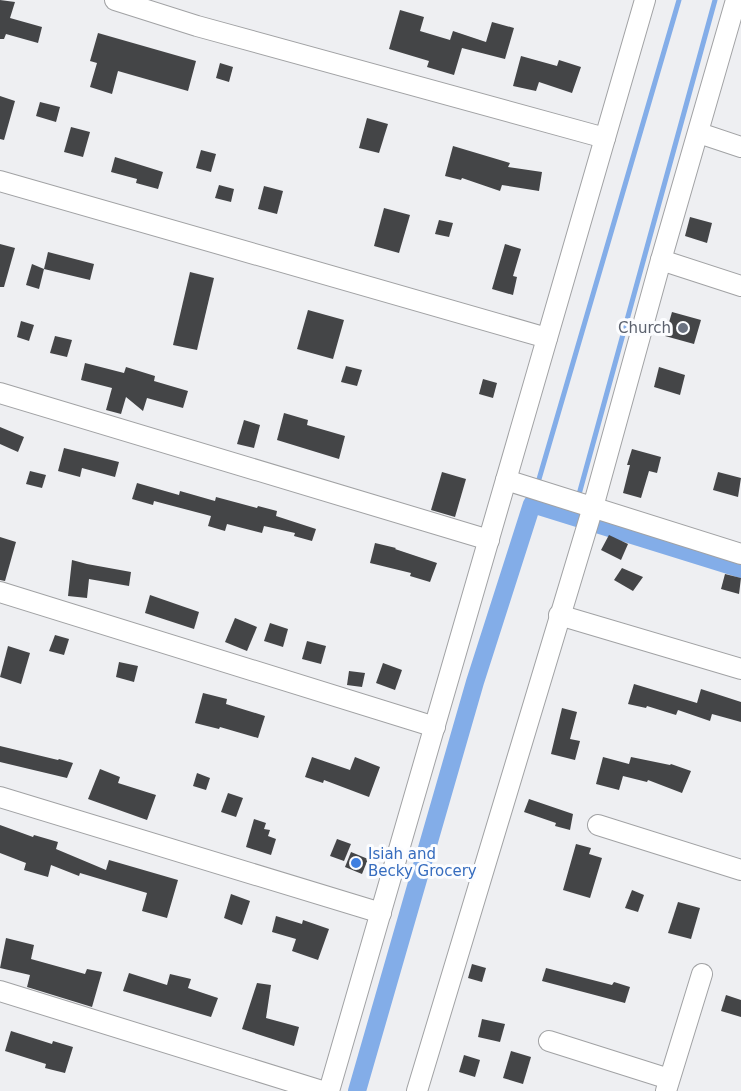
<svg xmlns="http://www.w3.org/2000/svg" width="741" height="1091" font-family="'DejaVu Sans',sans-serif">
	<rect width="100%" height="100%" fill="#eeeff2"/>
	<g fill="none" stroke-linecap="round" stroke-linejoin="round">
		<!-- stream -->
		<g stroke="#83ade8" stroke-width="5">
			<polyline points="537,486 679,0"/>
			<polyline points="578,498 715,0"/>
		</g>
		<!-- canal -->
		<polyline stroke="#83ade8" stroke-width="18" points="357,1091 475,682 532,504 741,569"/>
	</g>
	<!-- building -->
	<g fill="#444547">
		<polygon points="0,0 15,2 10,18 42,27 38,43 6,34 4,39 0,39"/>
		<polygon points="400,10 424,17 420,31 450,40 453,31 486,42 492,22 514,28 505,59 462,48 454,75 427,67 429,61 389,49"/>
		<polygon points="98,33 196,61 188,91 118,71 112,94 90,87 97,63 90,61"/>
		<polygon points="521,56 557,66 559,60 581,67 572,93 539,82 536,91 513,86"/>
		<polygon points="220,63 233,67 229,82 216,78"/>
		<polygon points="0,96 15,101 4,140 0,139"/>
		<polygon points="40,102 60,107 56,122 36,116"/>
		<polygon points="367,118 388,124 379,153 359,148"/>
		<polygon points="71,127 90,132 83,157 64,152"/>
		<polygon points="453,146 510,163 508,167 542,172 539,191 502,185 500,191 462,178 461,180 445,176"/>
		<polygon points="201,150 216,154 211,172 196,168"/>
		<polygon points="115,157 163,172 158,189 136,183 137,179 111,172"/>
		<polygon points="219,185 234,189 231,202 215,198"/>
		<polygon points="264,186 283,191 277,214 258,209"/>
		<polygon points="384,208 410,215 399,253 374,246"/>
		<polygon points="690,217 712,223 707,243 685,236"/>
		<polygon points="439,220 453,223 449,237 435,234"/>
		<polygon points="0,244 15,248 4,287 0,287"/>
		<polygon points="505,244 521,249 513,276 517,277 513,295 492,289"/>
		<polygon points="48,252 94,264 90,280 44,269"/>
		<polygon points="32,264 44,269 39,289 26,285"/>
		<polygon points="190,272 214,278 197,350 173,345"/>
		<polygon points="308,310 344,320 333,359 297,349"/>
		<polygon points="672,312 701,320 694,344 665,336"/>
		<polygon points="21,321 34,325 29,341 17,337"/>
		<polygon points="55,336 72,340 67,357 50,353"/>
		<polygon points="85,363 124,373 126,367 155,376 154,381 188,391 183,408 147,398 143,411 126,397 121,414 106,410 112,388 81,380"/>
		<polygon points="346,366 362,370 357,386 341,382"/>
		<polygon points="659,367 685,375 680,395 654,387"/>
		<polygon points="483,379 497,383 493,398 479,394"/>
		<polygon points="284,413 308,420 307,425 345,436 339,459 277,440"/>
		<polygon points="244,420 260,425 254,448 237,444"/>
		<polygon points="0,427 24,437 18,452 0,444"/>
		<polygon points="64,448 119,462 115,477 82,468 80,477 58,471"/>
		<polygon points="632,449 661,457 657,473 649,471 641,498 623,493 630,465 627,465"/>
		<polygon points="30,471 46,475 42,488 26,484"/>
		<polygon points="442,472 466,479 455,517 431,510"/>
		<polygon points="718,472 741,478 738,497 713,490"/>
		<polygon points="137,483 179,495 180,491 215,501 216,497 257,508 258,506 277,511 276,516 316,529 312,541 294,536 295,533 264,526 262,533 227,524 225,531 208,526 211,516 154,501 153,505 132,499"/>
		<polygon points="609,535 628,544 621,560 601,550"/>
		<polygon points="0,537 16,542 5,581 0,580"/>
		<polygon points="375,543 396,548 395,549 437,563 430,582 410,576 411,573 370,563"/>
		<polygon points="72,560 87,564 131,572 129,586 89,579 87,598 68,596"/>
		<polygon points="622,568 643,577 633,591 614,580"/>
		<polygon points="725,574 741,578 739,594 721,589"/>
		<polygon points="150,595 199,612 194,629 145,613"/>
		<polygon points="235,618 257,627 247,651 225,642"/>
		<polygon points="270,623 288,629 283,647 264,641"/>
		<polygon points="55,635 69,639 64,655 49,651"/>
		<polygon points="307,641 326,646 321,664 302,659"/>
		<polygon points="8,646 30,653 21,684 0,677"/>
		<polygon points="119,662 138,666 134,682 116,677"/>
		<polygon points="383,663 402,670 395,690 376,683"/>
		<polygon points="349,671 365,673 362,687 347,685"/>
		<polygon points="634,684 697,703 701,689 741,702 741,722 712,714 710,721 678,710 676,715 647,706 646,708 628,704"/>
		<polygon points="203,693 227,699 226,704 265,716 258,738 220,727 219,729 195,723"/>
		<polygon points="562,708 577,712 570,739 580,741 575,760 551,754"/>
		<polygon points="0,746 58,760 59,759 73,763 67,778 0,762"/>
		<polygon points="312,757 350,770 355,757 380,767 369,797 324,780 323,783 305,777"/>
		<polygon points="603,757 629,764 631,757 670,765 671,764 691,771 682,793 648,780 647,782 623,776 619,790 596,784"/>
		<polygon points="100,769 120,777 118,783 156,795 147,820 88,799"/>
		<polygon points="197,773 210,778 206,790 193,786"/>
		<polygon points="228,793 243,798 236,817 221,812"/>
		<polygon points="529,799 573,814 570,830 555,826 556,823 524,812"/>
		<polygon points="254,819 266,823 264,829 270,830 268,836 276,839 271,855 246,847"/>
		<polygon points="0,825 33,837 34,835 58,842 56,849 106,870 109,860 178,880 167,918 142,911 147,893 80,873 79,876 51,865 48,877 24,870 26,863 0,853"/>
		<polygon points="337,839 351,844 344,861 330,856"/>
		<polygon points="576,844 591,848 589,854 602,858 590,898 563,890"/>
		<polygon points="351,852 368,859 362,874 345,867"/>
		<polygon points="632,890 644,895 638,912 625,908"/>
		<polygon points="231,894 250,901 242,925 224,918"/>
		<polygon points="678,902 700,908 691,939 668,933"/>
		<polygon points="276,916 302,924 303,920 329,929 318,960 292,951 296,939 272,932"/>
		<polygon points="6,938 34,945 31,959 85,974 87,969 102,972 92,1007 27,987 30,975 0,968"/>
		<polygon points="472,964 486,968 482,982 468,978"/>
		<polygon points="546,968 612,985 614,982 630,987 625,1003 542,981"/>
		<polygon points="129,973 167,985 170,974 191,979 188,988 218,998 211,1017 123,991"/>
		<polygon points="257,983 271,985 266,1018 299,1027 294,1046 242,1029"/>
		<polygon points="726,995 741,1000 741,1017 721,1011"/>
		<polygon points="482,1019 505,1024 500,1042 478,1037"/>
		<polygon points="11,1031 52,1044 53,1041 73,1047 65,1073 45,1068 46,1064 5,1051"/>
		<polygon points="511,1051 531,1057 523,1084 503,1078"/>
		<polygon points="464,1055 480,1060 475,1077 459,1072"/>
	</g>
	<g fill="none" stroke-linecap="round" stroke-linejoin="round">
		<!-- minor casing -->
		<g stroke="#a1a2a4" stroke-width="22">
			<g id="minor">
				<polyline points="115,0 197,26 605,138"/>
				<polyline points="699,133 741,147"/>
				<polyline points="0,181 547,338"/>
				<polyline points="661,260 741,286"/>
				<polyline points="0,393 489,540"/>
				<polyline points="506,480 741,554"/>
				<polyline points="0,592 435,727"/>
				<polyline points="559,615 741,669"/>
				<polyline points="0,797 381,913"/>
				<polyline points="598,825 741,870"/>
				<polyline points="0,991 322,1091"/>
				<polyline points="549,1041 669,1079"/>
				<polyline points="329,1091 645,0"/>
				<polyline points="417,1091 593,507 661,260 736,0"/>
				<polyline points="666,1091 702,974"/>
			</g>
		</g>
		<!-- minor -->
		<use href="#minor" stroke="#fff" stroke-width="20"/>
	</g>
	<!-- markers -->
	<circle fill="#6b7280" stroke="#fcfdff" stroke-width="2" cx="683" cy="328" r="6"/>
	<circle fill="#3f7fe0" stroke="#fcfdff" stroke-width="2" cx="356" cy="863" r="6"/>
	<g text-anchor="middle" stroke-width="6" stroke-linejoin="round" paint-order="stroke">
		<!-- worship labels -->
		<g font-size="15" fill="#5b616d" stroke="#fcfdff" text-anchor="end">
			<text x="671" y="333">Church</text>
		</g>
		<!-- shop labels -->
		<g font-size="15" fill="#366cbe" stroke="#fcfdff" text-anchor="start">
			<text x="368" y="859">Isiah and<tspan x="368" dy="17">Becky Grocery</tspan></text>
		</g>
	</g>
</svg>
